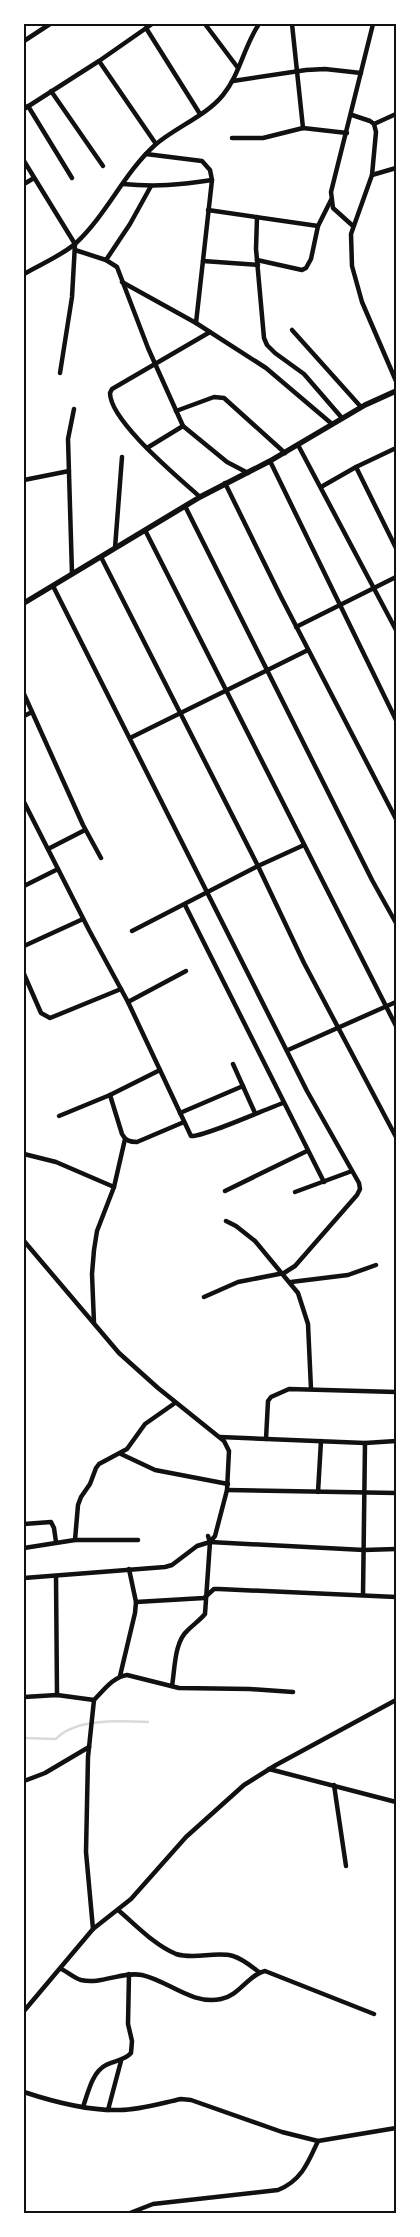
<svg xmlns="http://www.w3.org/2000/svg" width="420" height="2237" font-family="'IBM Plex Sans',sans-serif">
	<rect width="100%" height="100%" fill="#fff"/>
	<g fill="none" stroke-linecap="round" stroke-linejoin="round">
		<!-- stream -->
		<path stroke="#d9d9d9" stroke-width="2.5" d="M24,1738L56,1739C75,1718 121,1721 148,1722"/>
		<!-- minor -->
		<g stroke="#111" stroke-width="4.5">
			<polyline points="205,24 238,68"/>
			<polyline points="292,24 303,128"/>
			<polyline points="146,28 200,114"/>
			<polyline points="24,41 50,24"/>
			<polyline points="99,61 156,144"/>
			<polyline points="233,81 306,70 325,69 361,73"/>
			<polyline points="51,91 103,166"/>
			<polyline points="28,106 72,178"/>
			<polyline points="24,109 99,61 152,24"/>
			<polyline points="352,115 370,121 374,124 376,132 372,175 351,234 352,266 362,302 396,381"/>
			<polyline points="374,124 396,114"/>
			<polyline points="232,138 263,138 303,128 347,133"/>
			<polyline points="146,154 202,161 210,170 212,180 196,323"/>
			<polyline points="24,161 75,244 72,297 60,373"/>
			<polyline points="372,175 396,168"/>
			<polyline points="24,184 34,178"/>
			<path d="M123,184C155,187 180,185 212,180"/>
			<polyline points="208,210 318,226"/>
			<polyline points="257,217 256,249 264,338 267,345 275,353 304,374 342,418"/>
			<polyline points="353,226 333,208 331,192 373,24"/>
			<polyline points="75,250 106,260 117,267 148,348 183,426 227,462 248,473"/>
			<polyline points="106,260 130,224 151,186"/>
			<polyline points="257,260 302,270 306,268 311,259 318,226 331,200"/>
			<polyline points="203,261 258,265"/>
			<path d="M24,274C39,265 63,255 76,243C107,214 124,173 155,145C176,127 206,116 223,95C240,74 244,46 259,24"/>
			<polyline points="122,282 196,323 266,368 332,424"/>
			<polyline points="292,330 361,407"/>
			<polyline points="176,411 214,397 224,398 285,453"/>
			<polyline points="298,445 396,630"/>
			<polyline points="147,448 183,426"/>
			<polyline points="270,461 396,720"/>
			<polyline points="356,467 396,448"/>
			<polyline points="24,480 69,471"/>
			<polyline points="225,483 281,597 396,819"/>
			<polyline points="321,487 356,467 396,548"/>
			<path d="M200,497C178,477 110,421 110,393L112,389L210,332"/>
			<polyline points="185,506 372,880 396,923"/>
			<polyline points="145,530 396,1026"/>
			<polyline points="115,548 122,457"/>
			<polyline points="101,557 258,866 304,963 396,1137"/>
			<polyline points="72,574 68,439 74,409"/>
			<polyline points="53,586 307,1091 359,1183 360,1189 357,1195 295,1266 284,1273 238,1282 204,1297"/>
			<polyline points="296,627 396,577"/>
			<polyline points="24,694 83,825 101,858"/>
			<polyline points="24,716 32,712"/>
			<polyline points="130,738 308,650"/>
			<path d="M24,802L89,930L128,1002L191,1136C201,1138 266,1109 283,1103"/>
			<polyline points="48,849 85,830"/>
			<polyline points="24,886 58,869"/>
			<polyline points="185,905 324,1182"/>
			<polyline points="132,931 258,866 304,845"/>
			<polyline points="24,946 83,919"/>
			<polyline points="24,974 41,1013 50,1018 121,989"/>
			<polyline points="128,1002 186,971"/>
			<polyline points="288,1050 396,1002"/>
			<polyline points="233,1064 255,1113"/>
			<path d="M110,1095L122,1134C126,1141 130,1142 137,1142L184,1122"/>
			<polyline points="180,1113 243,1086"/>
			<polyline points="59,1116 110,1095 160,1070"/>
			<polyline points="24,1154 56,1162 114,1187"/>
			<polyline points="225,1191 307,1151"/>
			<polyline points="295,1192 352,1171"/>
			<polyline points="226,1221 236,1226 255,1241 298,1293 308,1324 311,1389"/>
			<polyline points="24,1241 119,1353 158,1388 224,1441 229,1451 227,1490 215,1536 210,1542 197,1546 172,1565 165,1567 24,1578"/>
			<polyline points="291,1282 348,1275 376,1265"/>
			<polyline points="94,1323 92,1274 94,1250 97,1231 114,1187 125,1139"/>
			<polyline points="220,1437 365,1443 396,1441"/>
			<polyline points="266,1439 268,1401 271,1397 289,1389 396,1392"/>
			<polyline points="121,1454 155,1470 228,1484"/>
			<polyline points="227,1490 396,1493"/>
			<polyline points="318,1492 321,1441"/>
			<polyline points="24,1524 51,1522 54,1528 56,1542"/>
			<polyline points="75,1540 78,1505 81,1497 90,1484 96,1468 99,1464 127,1449 145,1424 175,1403"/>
			<polyline points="210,1542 364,1550 396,1549"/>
			<polyline points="24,1548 75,1540 138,1540"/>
			<polyline points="56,1576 57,1695"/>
			<polyline points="363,1595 365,1443"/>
			<polyline points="136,1602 204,1598 214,1589 219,1589 396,1597"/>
			<polyline points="120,1676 135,1613 136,1602 129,1569"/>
			<path d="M172,1686C175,1669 174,1642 188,1630C194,1624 200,1620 205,1614L210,1542L208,1536"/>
			<path d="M24,1697L57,1695L94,1700C104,1690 113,1677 127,1675L179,1688L250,1689L293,1692"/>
			<polyline points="269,1769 396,1802"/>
			<polyline points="24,1781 45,1773 89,1747"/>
			<polyline points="334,1785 346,1866"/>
			<path d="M118,1910C135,1924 154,1945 176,1954C195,1960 215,1951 233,1956C243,1959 251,1966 259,1972"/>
			<polyline points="93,1929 86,1852 88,1757 94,1700"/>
			<path d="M61,1969C68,1972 74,1978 81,1980C101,1985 122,1971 142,1975C169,1981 191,2005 221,1999C239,1996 248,1975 265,1971L374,2014"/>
			<polyline points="24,2011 93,1929 131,1899 186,1837 244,1785 276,1765 396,1700"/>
			<path d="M24,2092C54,2102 87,2111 120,2110C140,2110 162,2103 181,2099L191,2100L282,2132L318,2141L396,2128"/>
			<path d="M83,2107C88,2093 92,2072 106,2065C115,2060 124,2061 131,2053L132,2041L128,2024L129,1974"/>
			<polyline points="108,2110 121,2061"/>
			<path d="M130,2213L153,2204L278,2190C301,2181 308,2163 318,2141"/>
		</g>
		<!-- tertiary -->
		<polyline stroke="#111" stroke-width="5.5" points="24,603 200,497 270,461 365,405 396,391"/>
	</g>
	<!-- border -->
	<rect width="420" height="2237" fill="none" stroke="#ffffff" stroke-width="50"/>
	<rect x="25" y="25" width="370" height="2187" fill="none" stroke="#111" stroke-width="2"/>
</svg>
